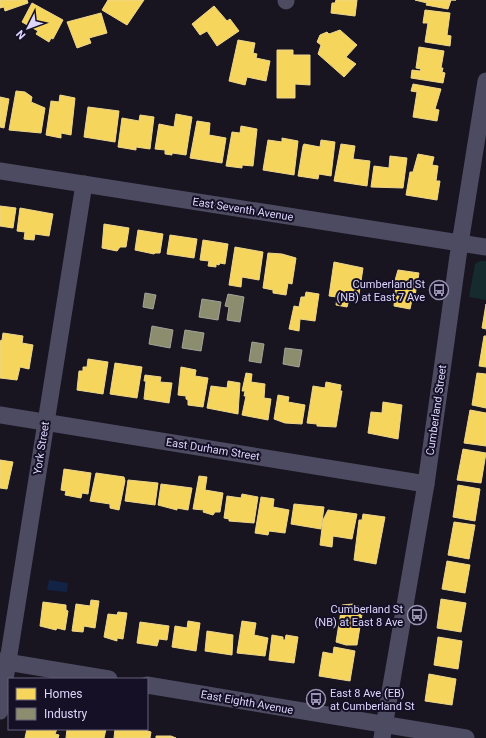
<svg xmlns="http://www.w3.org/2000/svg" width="486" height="738" font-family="Roboto,sans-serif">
	<rect width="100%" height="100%" fill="#181521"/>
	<!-- green -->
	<polygon fill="#152b2d" points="480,261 486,261 486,300 469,297 475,264"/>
	<!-- water -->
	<polygon fill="#122345" points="49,580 68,583 67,592 47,590"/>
	<!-- homes -->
	<g fill="#f6d55c" stroke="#eed68c">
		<polygon points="0,0 27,0 28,3 5,11 4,7 0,8"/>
		<polygon points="108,0 144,0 127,25 102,10"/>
		<polygon points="336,0 357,0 355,16 331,13 332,3 335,3"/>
		<polygon points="415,0 456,0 451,0 448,9 426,5 427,3"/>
		<polygon points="32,3 63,20 53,39 51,38 49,42 36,34 38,31 22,22"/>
		<polygon points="214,6 227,21 230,19 239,31 217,46 207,31 200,35 192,24"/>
		<polygon points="425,10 450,13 447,35 451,36 450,46 425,42 428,23 423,23"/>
		<polygon points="101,13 107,33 89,38 91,43 77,48 67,22"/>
		<polygon points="340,30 357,45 346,57 356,64 344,77 318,54 321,45 317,42 320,35 327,32 329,34"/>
		<polygon points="238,40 255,43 253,53 257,54 256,58 270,61 266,81 247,77 245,85 229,81"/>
		<polygon points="419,47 444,51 441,68 443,68 442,72 445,73 443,83 411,78 412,70 420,71 421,69 416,68"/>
		<polygon points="277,50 293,50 293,55 310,55 310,85 295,84 295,98 277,98"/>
		<polygon points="413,84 441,89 435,109 439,110 437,121 413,117 417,92 411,91"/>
		<polygon points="16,91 25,92 32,97 31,102 45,108 41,133 9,130"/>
		<polygon points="60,95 75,98 71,135 61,133 61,138 46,135 51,101 59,102"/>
		<polygon points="0,97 9,99 4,128 0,127"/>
		<polygon points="88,107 119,111 115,142 84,137"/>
		<polygon points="176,114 192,117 186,155 172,153 172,155 165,154 165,150 155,149 159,124 174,127"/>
		<polygon points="140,115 154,117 150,149 136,147 136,150 118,147 122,118 139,121"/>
		<polygon points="197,121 210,123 209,135 226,138 222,163 190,158"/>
		<polygon points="241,126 257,129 253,166 242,165 242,168 226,166 232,132 240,133"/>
		<polygon points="282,138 298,141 294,175 263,170 268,140 282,142"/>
		<polygon points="321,140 335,142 331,176 319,174 318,179 298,176 303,146 304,144 320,147"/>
		<polygon points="341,144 355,146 353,159 370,161 367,186 334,181"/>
		<polygon points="418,154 434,157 432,165 438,166 436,181 440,181 437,200 406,195 410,172 413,172"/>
		<polygon points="390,156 407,158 403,188 371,187 374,166 389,168"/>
		<polygon points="0,206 16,208 13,228 0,226"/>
		<polygon points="20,208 53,214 49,236 35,234 34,240 24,239 25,232 17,231"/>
		<polygon points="104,224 129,228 126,247 120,247 117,251 102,248"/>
		<polygon points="138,230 163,234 160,253 155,253 154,254 135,250"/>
		<polygon points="170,235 197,239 194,258 167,254"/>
		<polygon points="203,240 228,244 225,264 220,263 219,265 216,264 216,267 208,266 209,261 200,260"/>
		<polygon points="235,247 263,252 259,280 242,277 241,287 229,285"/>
		<polygon points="268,253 282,254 296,258 292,284 288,283 286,295 273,293 273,290 263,288"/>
		<polygon points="334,262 363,268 358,301 349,299 347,307 336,305 337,297 329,296"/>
		<polygon points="398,270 419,273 414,301 412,300 410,309 394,306 396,284 394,284"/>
		<polygon points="306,292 319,294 315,321 300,319 299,331 289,329 294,306 299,307 301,297 305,297"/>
		<polygon points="486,304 486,329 482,328"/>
		<polygon points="3,333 23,336 22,343 33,345 29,369 20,367 17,380 0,378 0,341 2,340"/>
		<polygon points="484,336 486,336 486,367 479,366"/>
		<polygon points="88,359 108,362 103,394 77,390 79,371 83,371 83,367 87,367"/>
		<polygon points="115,363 142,367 137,398 110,394"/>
		<polygon points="181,367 196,370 195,376 208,378 203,407 188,405 188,400 186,399 186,396 178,395"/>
		<polygon points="246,373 252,374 251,382 265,384 264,398 271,399 268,420 242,415 246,396 244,396 245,391 242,391"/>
		<polygon points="477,373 486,374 486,408 472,405"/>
		<polygon points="145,375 161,377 160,382 172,383 169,403 144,399 146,381 144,381"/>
		<polygon points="228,381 240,383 238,414 207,408 211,386 227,388"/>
		<polygon points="326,382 341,385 340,391 342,391 336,427 317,426 317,424 307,423 313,386 325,388"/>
		<polygon points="278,395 289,397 288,402 305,405 302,424 285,423 274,419"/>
		<polygon points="383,402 402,405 398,439 368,433 371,412 382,413"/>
		<polygon points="470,410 486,413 486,446 464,443"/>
		<polygon points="463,449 486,453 481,483 457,480"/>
		<polygon points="0,460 13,462 7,489 0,488"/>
		<polygon points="64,469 91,473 88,494 82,493 81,498 65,495 66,491 61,490"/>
		<polygon points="96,473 124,477 125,481 119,510 110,508 110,504 90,501"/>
		<polygon points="199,476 207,477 205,490 223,493 220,512 215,512 213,515 203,512 204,510 193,509"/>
		<polygon points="128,480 158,483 155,505 125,501"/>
		<polygon points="161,484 192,488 188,510 177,508 177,510 158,505"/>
		<polygon points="458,485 480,489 475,521 453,517"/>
		<polygon points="242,494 258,497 254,523 229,521 229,519 224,518 227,496 241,498"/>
		<polygon points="261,497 274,499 273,507 289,510 285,533 269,531 268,535 255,533"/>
		<polygon points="294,504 324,507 321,529 291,524"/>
		<polygon points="328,510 357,514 352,539 333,536 332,547 320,545 323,520"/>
		<polygon points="363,514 385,517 376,564 354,560 359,520 362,520"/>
		<polygon points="454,522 475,525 469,559 448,555"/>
		<polygon points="447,561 470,565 465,593 442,589"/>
		<polygon points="441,599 466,603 461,632 437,628"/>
		<polygon points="91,600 99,601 95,628 84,626 83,632 72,631 76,604 90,606"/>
		<polygon points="43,602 66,605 66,610 68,611 65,630 57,628 56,630 40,626"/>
		<polygon points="353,604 363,608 357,645 346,645 336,642 342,605"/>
		<polygon points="118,612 127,613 123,639 117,638 117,641 104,637 108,614 117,615"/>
		<polygon points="188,621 200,623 196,651 172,647 175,626 187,628"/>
		<polygon points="242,621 256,623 254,635 268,638 265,656 237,653"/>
		<polygon points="140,622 169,626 167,640 159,639 157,646 137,643"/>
		<polygon points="207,631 233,635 232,655 205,651"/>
		<polygon points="272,635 283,637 283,640 285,640 286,635 298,637 294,663 269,660"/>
		<polygon points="438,637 462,641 458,669 434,665"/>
		<polygon points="334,647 355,651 350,681 319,676 323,652 333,654"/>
		<polygon points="429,674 456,679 452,705 425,701"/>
		<polygon points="27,729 57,729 55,734 59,735 58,738 25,738"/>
		<polygon points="67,729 106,729 104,738 66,738"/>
		<polygon points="115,729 142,729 151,732 150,738 114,738"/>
		<polygon points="156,736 171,736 176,738 156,738"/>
	</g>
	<!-- industry -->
	<g fill="#8c8c6e" stroke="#a4a299">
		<polygon points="145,293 156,295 153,309 143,307"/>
		<polygon points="228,294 244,297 240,322 227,320 229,307 225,306"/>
		<polygon points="202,299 221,302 218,320 199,317"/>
		<polygon points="152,326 173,330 170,348 149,344"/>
		<polygon points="185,330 204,333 201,351 182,348"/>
		<polygon points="252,342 264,344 261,363 249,361"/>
		<polygon points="285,348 302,350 299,367 283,364"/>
	</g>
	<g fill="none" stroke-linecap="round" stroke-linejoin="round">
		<!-- minor -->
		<g stroke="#4d4b61" stroke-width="17">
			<polyline points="286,1 286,0"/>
			<polyline points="0,171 486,247"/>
			<polyline points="0,415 426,484"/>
			<polyline points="0,661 109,679"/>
			<polyline points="147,685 466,738"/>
			<polyline points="0,711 84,184"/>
			<polyline points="382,738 426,484 458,256 486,81"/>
		</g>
	</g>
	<!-- icons -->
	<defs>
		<g id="bus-ring" transform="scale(1)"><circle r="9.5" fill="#151026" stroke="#9893b0" stroke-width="1.5"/><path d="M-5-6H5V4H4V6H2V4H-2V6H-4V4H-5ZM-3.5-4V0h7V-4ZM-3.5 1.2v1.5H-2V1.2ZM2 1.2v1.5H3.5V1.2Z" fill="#9893b0"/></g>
	</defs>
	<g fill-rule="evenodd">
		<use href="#bus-ring" x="439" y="290"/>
		<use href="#bus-ring" x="417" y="615"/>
		<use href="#bus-ring" x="316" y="699"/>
	</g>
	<g text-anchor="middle" stroke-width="4" stroke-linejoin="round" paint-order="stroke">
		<!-- street labels -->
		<g font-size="11" fill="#ddd7fd" stroke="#151026">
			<text transform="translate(243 209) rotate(9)" y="4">East Seventh Avenue</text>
			<text transform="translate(436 410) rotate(-82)" y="4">Cumberland Street</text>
			<text transform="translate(41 448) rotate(-81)" y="4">York Street</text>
			<text transform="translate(213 449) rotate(9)" y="4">East Durham Street</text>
			<text transform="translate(247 702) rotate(10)" y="4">East Eighth Avenue</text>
		</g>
		<!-- poi labels -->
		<g font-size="11" fill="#ddd7fd" stroke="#151026" text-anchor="end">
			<text x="425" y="288">Cumberland St<tspan x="425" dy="13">(NB) at East 7 Ave</tspan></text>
			<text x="403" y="613">Cumberland St<tspan x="403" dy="13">(NB) at East 8 Ave</tspan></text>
			<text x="330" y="697" text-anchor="start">East 8 Ave (EB)<tspan x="330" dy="13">at Cumberland St</tspan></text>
		</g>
	</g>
	<!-- legend -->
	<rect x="8" y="678" width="140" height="52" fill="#151026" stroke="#65607c"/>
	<rect x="16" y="688" width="20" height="12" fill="#f6d55c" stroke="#65607c"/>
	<text x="44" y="698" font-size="12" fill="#ddd7fd">Homes</text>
	<rect x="16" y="708" width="20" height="12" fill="#8c8c6e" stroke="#65607c"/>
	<text x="44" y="718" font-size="12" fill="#ddd7fd">Industry</text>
	<!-- north arrow -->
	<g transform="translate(28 28) rotate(228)" stroke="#151026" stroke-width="3" paint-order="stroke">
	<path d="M0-3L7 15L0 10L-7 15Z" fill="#ddd7fd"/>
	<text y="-6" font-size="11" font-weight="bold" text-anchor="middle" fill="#ddd7fd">N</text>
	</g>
</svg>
